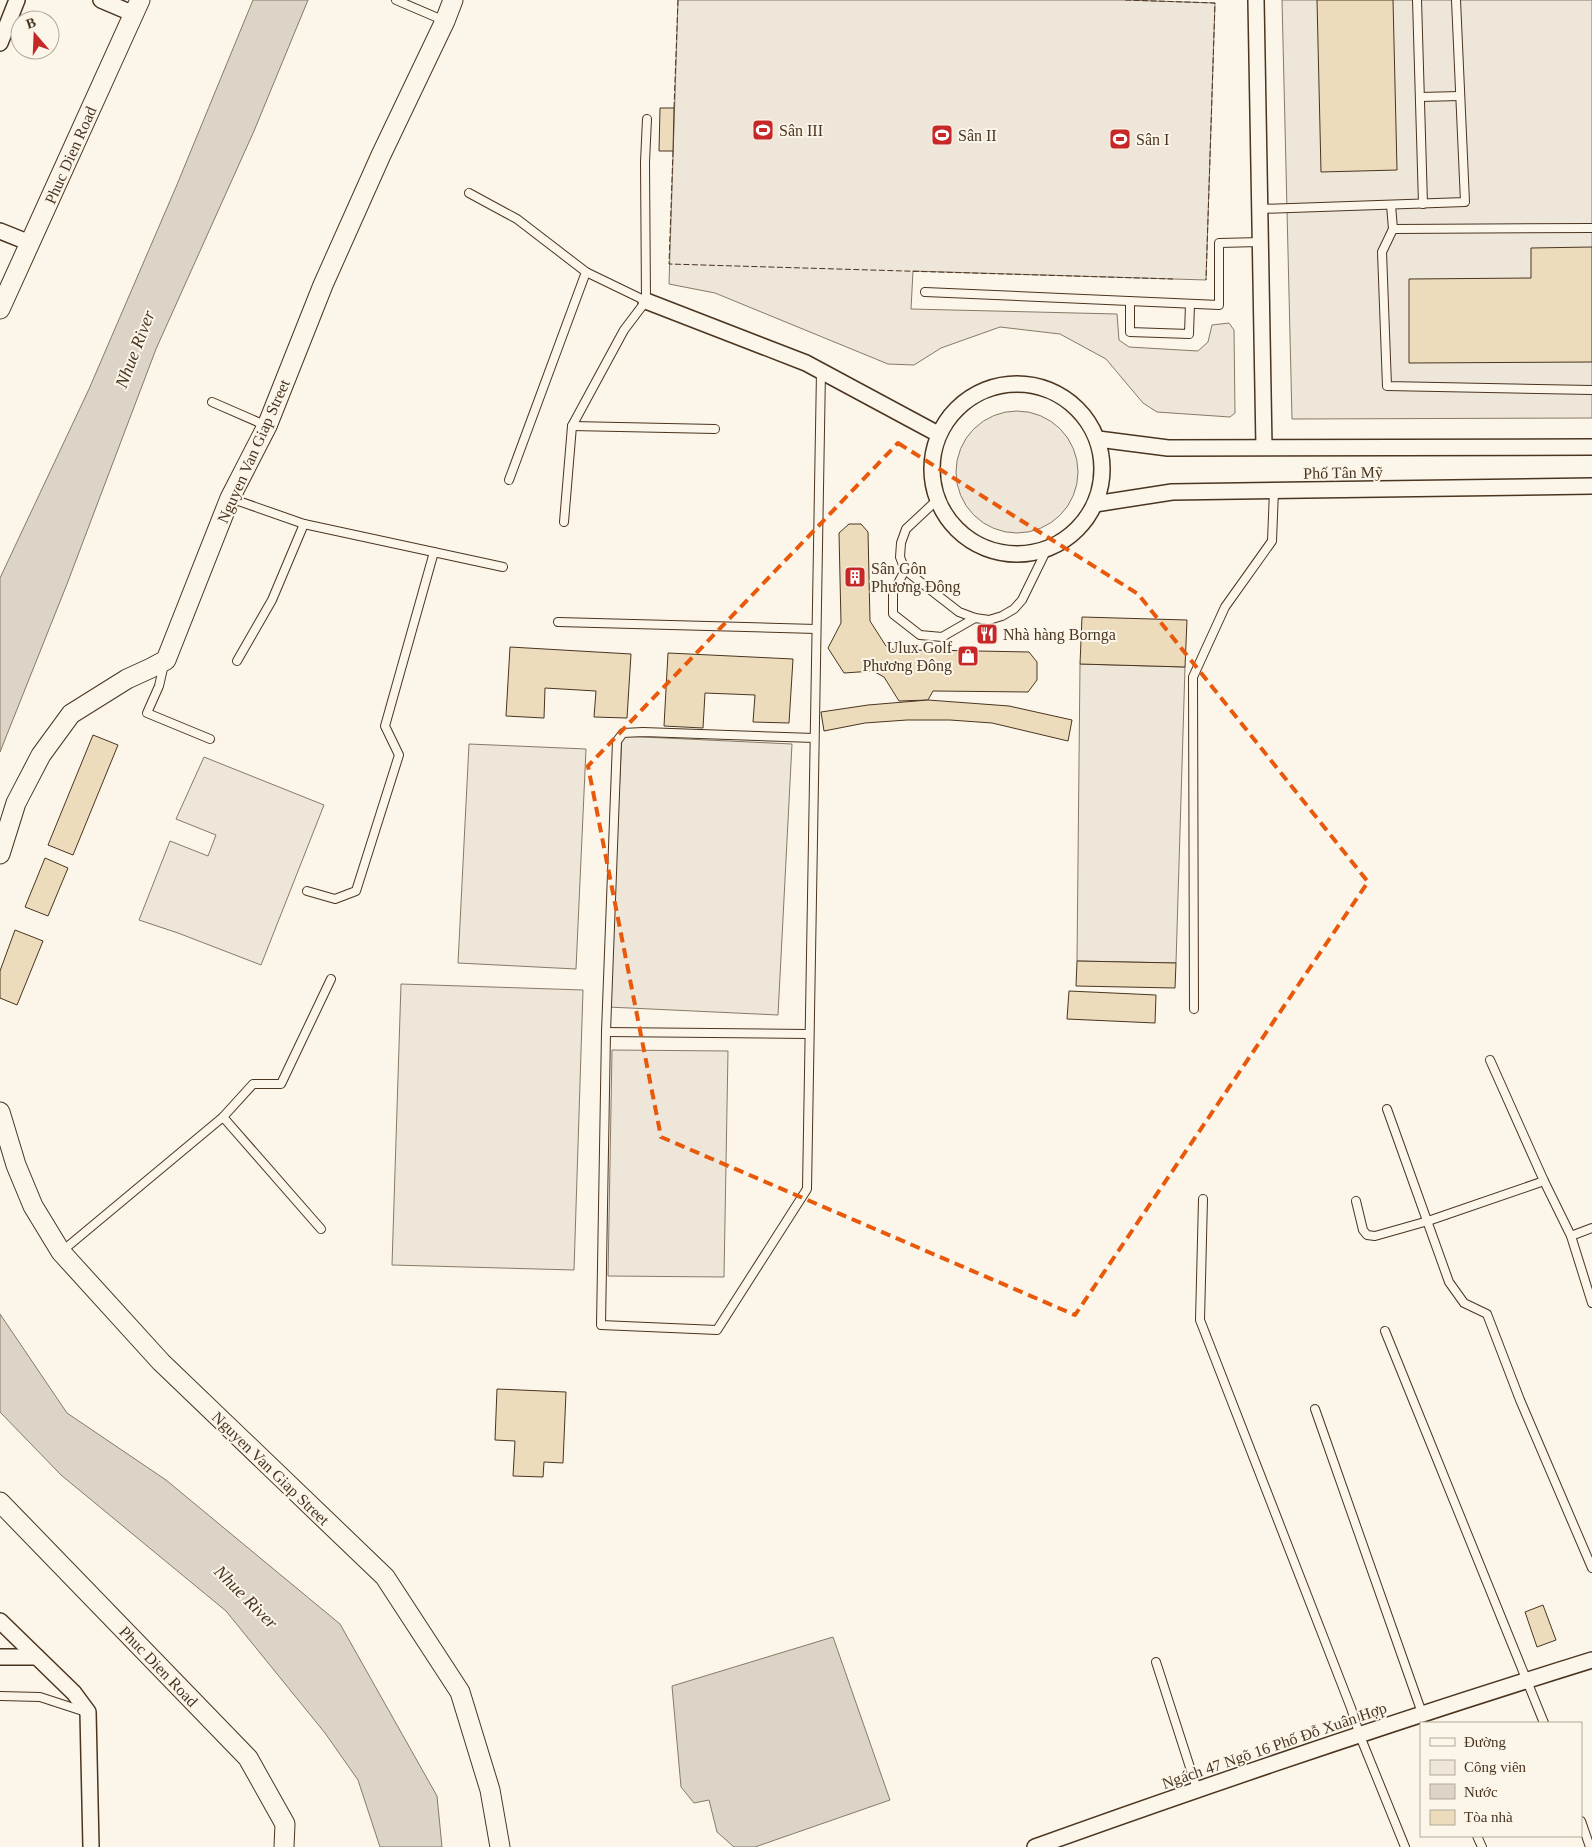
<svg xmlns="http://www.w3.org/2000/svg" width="1592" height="1847" font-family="Georgia,serif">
	<rect width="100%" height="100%" fill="#fbf6e9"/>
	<!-- green -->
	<g fill="#ede6d9" stroke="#887966">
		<polygon points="678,0 1125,0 1215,3 1206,280 913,271 911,309 1117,314 1119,340 1129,347 1198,351 1208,342 1212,325 1229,323 1234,330 1235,413 1230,417 1157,412 1143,403 1106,359 1060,334 1000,327 941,348 914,365 888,364 715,293 669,284"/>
		<polygon points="1282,0 1592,0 1592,418 1292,419"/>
		<circle cx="1017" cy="472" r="61"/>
		<polygon points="1080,664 1185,667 1176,963 1077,961"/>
		<polygon points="622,736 792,744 778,1015 608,1007"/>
		<polygon points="469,744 586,749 576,969 458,963"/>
		<polygon points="204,757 324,805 261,965 178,933 139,920 170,841 208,856 216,835 176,819"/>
		<polygon points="401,984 583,990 574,1270 392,1265"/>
		<polygon points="612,1050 728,1051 724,1277 608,1276"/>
	</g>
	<!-- water -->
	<g fill="#dcd4c6" stroke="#887966">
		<polygon points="253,0 308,0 254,131 156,349 67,584 0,752 0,578 89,389 176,187"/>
		<polygon points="0,1314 67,1413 166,1480 340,1624 437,1796 442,1847 380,1847 358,1780 325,1733 226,1611 61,1475 0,1412"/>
		<polygon points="833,1637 890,1800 755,1847 734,1847 717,1832 709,1800 694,1803 681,1787 672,1686"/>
	</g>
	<!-- building -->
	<g fill="#ecdcbc" stroke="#4a3520">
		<polygon points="1317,0 1393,0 1397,170 1321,172"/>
		<polygon points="660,108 674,108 673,151 659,151"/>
		<polygon points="1592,247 1592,362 1409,363 1409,279 1531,278 1531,248"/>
		<polygon points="849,524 861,524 868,532 870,621 886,646 897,651 926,650 1029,652 1037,662 1037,680 1028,692 933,691 928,700 899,701 884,677 873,671 844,673 828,648 841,623 839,533"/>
		<polygon points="1082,617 1187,620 1185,667 1080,664"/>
		<polygon points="510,647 631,654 627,718 594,717 596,691 545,688 544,718 506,716"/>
		<polygon points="668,653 793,659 789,723 753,722 755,695 705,693 703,728 664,726"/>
		<polygon points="928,700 1009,706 1072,720 1068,741 992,723 950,720 907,720 865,723 824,731 821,712 868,705"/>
		<polygon points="93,735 118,745 73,855 48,845"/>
		<polygon points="45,858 68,868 48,916 25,907"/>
		<polygon points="15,930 43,941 17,1005 0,998 0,971"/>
		<polygon points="1077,961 1176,963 1175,988 1076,986"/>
		<polygon points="1069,991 1156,995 1155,1023 1067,1019"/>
		<polygon points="497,1389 566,1392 563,1463 544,1462 543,1477 513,1476 515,1441 495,1440"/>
		<polygon points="1543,1605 1556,1640 1537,1647 1525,1612"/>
	</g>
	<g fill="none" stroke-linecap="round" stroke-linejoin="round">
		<!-- service casing -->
		<g stroke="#4a3520" stroke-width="10">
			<g id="service">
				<polyline points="396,0 445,21"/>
				<polyline points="1417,0 1423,204"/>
				<polyline points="1420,97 1460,96"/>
				<polyline points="469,193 517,219 586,272 646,301"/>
				<polyline points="1391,205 1393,229 1382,252 1387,386 1592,390"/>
				<polyline points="1260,209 1465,202 1456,0"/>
				<polyline points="1393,229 1592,228"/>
				<polyline points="925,292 1219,305 1219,243 1260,242"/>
				<polyline points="1130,301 1130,332 1189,334 1190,304"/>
				<polyline points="212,402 267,426"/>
				<polyline points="572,426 715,429"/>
				<polyline points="509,480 586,272"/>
				<polyline points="230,498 304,524 503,567"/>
				<polyline points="937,500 906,529 901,543 900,557 905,570 959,612 975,618 989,620 1002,616 1014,609 1022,600 1047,549"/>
				<polyline points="564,522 572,426 624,330 646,301 645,162 647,119"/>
				<polyline points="905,570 893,593 893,614 920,635 942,637 975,618"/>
				<polyline points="558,622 816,629"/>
				<polyline points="237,661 272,600 304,524"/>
				<polyline points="164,664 159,686 147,713 210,739"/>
				<polyline points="814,738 643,732 623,733 617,741 606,1032 601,1325 717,1330 807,1189 821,371"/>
				<polyline points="307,891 335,899 356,891 399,755 385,726 434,552"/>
				<polyline points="1194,1009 1193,677 1225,607 1272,541 1274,490"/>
				<polyline points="606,1032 808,1034"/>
				<polyline points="1490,1060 1544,1181 1571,1236 1592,1303"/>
				<polyline points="1387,1109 1449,1282 1464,1303 1487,1314 1520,1400 1592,1568"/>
				<polyline points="223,1117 253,1084 281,1084 331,979"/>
				<polyline points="1203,1199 1200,1320 1351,1708 1360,1736 1405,1847"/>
				<polyline points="1356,1201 1363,1230 1367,1235 1375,1236 1428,1221 1544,1181"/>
				<polyline points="1571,1236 1592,1228"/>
				<polyline points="61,1252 223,1117 321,1229"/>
				<polyline points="1385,1331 1544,1723"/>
				<polyline points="1315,1409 1422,1713"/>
				<polyline points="1156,1662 1197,1789"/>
				<polyline points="0,1696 40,1697 86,1712"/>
				<polyline points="1581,1821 1590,1847"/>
				<polyline points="1477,1836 1482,1847"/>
			</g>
		</g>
		<!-- minor casing -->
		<g stroke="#4a3520" stroke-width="18">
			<g id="minor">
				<polyline points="101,0 134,14"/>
				<polyline points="1256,0 1264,447"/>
				<polyline points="0,43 17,0"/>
				<polyline points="0,231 30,243"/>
				<polyline points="646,301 806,363 938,434"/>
				<circle cx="1017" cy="469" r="85"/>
				<polyline points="1098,439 1168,448 1592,447"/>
				<polyline points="1095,504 1172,492 1592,486"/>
				<polyline points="0,1621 74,1693 88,1712 91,1847"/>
				<polyline points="0,1657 37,1657"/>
				<path d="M1035,1847C1219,1781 1405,1718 1592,1660"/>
			</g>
		</g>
		<!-- tertiary casing -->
		<g stroke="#4a3520" stroke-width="21">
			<g id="tertiary">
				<polyline points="0,309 140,0"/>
				<polyline points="0,854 16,803 41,755 71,714 127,679 151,668 166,660 230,498 267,426 323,285 381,155 445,21 453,0"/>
				<polyline points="0,1112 16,1165 33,1206 61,1252 161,1362 385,1577 460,1692 490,1790 500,1847"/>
				<polyline points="0,1502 248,1758 285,1824 284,1847"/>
			</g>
		</g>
		<!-- service -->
		<use href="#service" stroke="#fbf6e9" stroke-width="8"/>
		<!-- minor -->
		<use href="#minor" stroke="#fbf6e9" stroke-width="15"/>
		<!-- tertiary -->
		<use href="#tertiary" stroke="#fbf6e9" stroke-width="19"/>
		<!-- fence -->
		<g stroke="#4a3520" stroke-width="1" stroke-dasharray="6 2.5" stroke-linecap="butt">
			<polyline points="1125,0 1215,3 1206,280"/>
			<polyline points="674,108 678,0"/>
			<polyline points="673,151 669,264 1173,279"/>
		</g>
	</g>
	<!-- marked area -->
	<path fill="none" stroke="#e8590c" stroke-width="4" stroke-dasharray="10 6" stroke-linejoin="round" d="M898,443L1138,594L1368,882L1075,1315L661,1137L588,766Z"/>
	<!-- icons -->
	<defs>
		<g id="stadium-square" transform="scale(1.125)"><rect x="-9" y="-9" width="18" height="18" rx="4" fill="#c62828" stroke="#fbf6e9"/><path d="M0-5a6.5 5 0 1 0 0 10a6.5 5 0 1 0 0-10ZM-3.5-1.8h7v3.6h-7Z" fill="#fff"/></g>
		<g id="building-square" transform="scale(1.125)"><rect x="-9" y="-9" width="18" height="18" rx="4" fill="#c62828" stroke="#fbf6e9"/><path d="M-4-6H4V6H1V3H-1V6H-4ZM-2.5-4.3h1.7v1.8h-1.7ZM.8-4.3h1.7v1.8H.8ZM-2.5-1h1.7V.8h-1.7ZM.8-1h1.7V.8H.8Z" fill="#fff"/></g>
		<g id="restaurant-square" transform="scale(1.125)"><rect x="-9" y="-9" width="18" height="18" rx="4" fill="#c62828" stroke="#fbf6e9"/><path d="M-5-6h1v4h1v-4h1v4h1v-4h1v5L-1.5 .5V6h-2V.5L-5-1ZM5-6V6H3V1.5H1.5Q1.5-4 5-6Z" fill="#fff"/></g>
		<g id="shop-square" transform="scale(1.125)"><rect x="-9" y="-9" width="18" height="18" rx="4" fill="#c62828" stroke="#fbf6e9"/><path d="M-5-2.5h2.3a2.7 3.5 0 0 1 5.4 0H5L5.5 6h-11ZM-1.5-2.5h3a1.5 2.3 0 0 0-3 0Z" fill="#fff"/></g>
	</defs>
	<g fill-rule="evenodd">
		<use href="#stadium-square" x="763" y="130"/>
		<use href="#stadium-square" x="942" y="135"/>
		<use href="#stadium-square" x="1120" y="139"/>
		<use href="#building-square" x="855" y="577"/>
		<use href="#restaurant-square" x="987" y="634"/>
		<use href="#shop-square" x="968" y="656"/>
	</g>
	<g text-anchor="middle" stroke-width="4" stroke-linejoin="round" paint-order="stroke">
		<!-- poi labels -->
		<g font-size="16" fill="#4a3520" stroke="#fbf6e9" text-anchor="start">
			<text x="779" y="136">Sân III</text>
			<text x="958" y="141">Sân II</text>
			<text x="1136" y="145">Sân I</text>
			<text x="871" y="574">Sân Gôn<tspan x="871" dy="18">Phương Đông</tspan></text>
			<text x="1003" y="640">Nhà hàng Bornga</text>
			<text x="952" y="653" text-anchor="end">Ulux Golf<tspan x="952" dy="18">Phương Đông</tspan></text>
		</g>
		<!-- street labels -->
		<g font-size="16" fill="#4a3520" stroke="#fbf6e9">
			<text transform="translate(70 155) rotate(-66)" y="6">Phuc Dien Road</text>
			<text transform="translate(253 451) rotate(-66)" y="6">Nguyen Van Giap Street</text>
			<text transform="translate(1343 472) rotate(-1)" y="6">Phố Tân Mỹ</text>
			<text transform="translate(271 1468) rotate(44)" y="6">Nguyen Van Giap Street</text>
			<text transform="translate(159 1666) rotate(46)" y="6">Phuc Dien Road</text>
			<text transform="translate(1274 1745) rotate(-19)" y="6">Ngách 47 Ngõ 16 Phố Đỗ Xuân Hợp</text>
		</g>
		<!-- water labels -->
		<g font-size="18" font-style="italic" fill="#4a3520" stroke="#fbf6e9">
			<text transform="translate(135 349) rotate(-69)" y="6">Nhue River</text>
			<text transform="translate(246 1597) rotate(45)" y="6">Nhue River</text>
		</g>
	</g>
	<!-- legend -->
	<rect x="1420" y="1722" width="162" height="115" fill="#fbf6e9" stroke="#b4a999"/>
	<rect x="1430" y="1738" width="25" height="8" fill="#fbf6e9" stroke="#b4a999"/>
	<text x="1464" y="1747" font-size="15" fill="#4a3520">Đường</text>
	<rect x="1430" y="1760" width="25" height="15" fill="#ede6d9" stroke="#b4a999"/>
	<text x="1464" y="1772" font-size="15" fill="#4a3520">Công viên</text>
	<rect x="1430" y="1784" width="25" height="15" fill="#dcd4c6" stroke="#b4a999"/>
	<text x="1464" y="1797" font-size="15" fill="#4a3520">Nước</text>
	<rect x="1430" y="1810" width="25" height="15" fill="#ecdcbc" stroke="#b4a999"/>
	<text x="1464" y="1822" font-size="15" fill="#4a3520">Tòa nhà</text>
	<!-- north arrow -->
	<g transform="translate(35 35) rotate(341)"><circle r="24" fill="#fbf6e9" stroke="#b4a999"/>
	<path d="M0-4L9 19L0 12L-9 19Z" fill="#c62828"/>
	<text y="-8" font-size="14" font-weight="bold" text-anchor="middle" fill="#4a3520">B</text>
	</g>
</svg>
